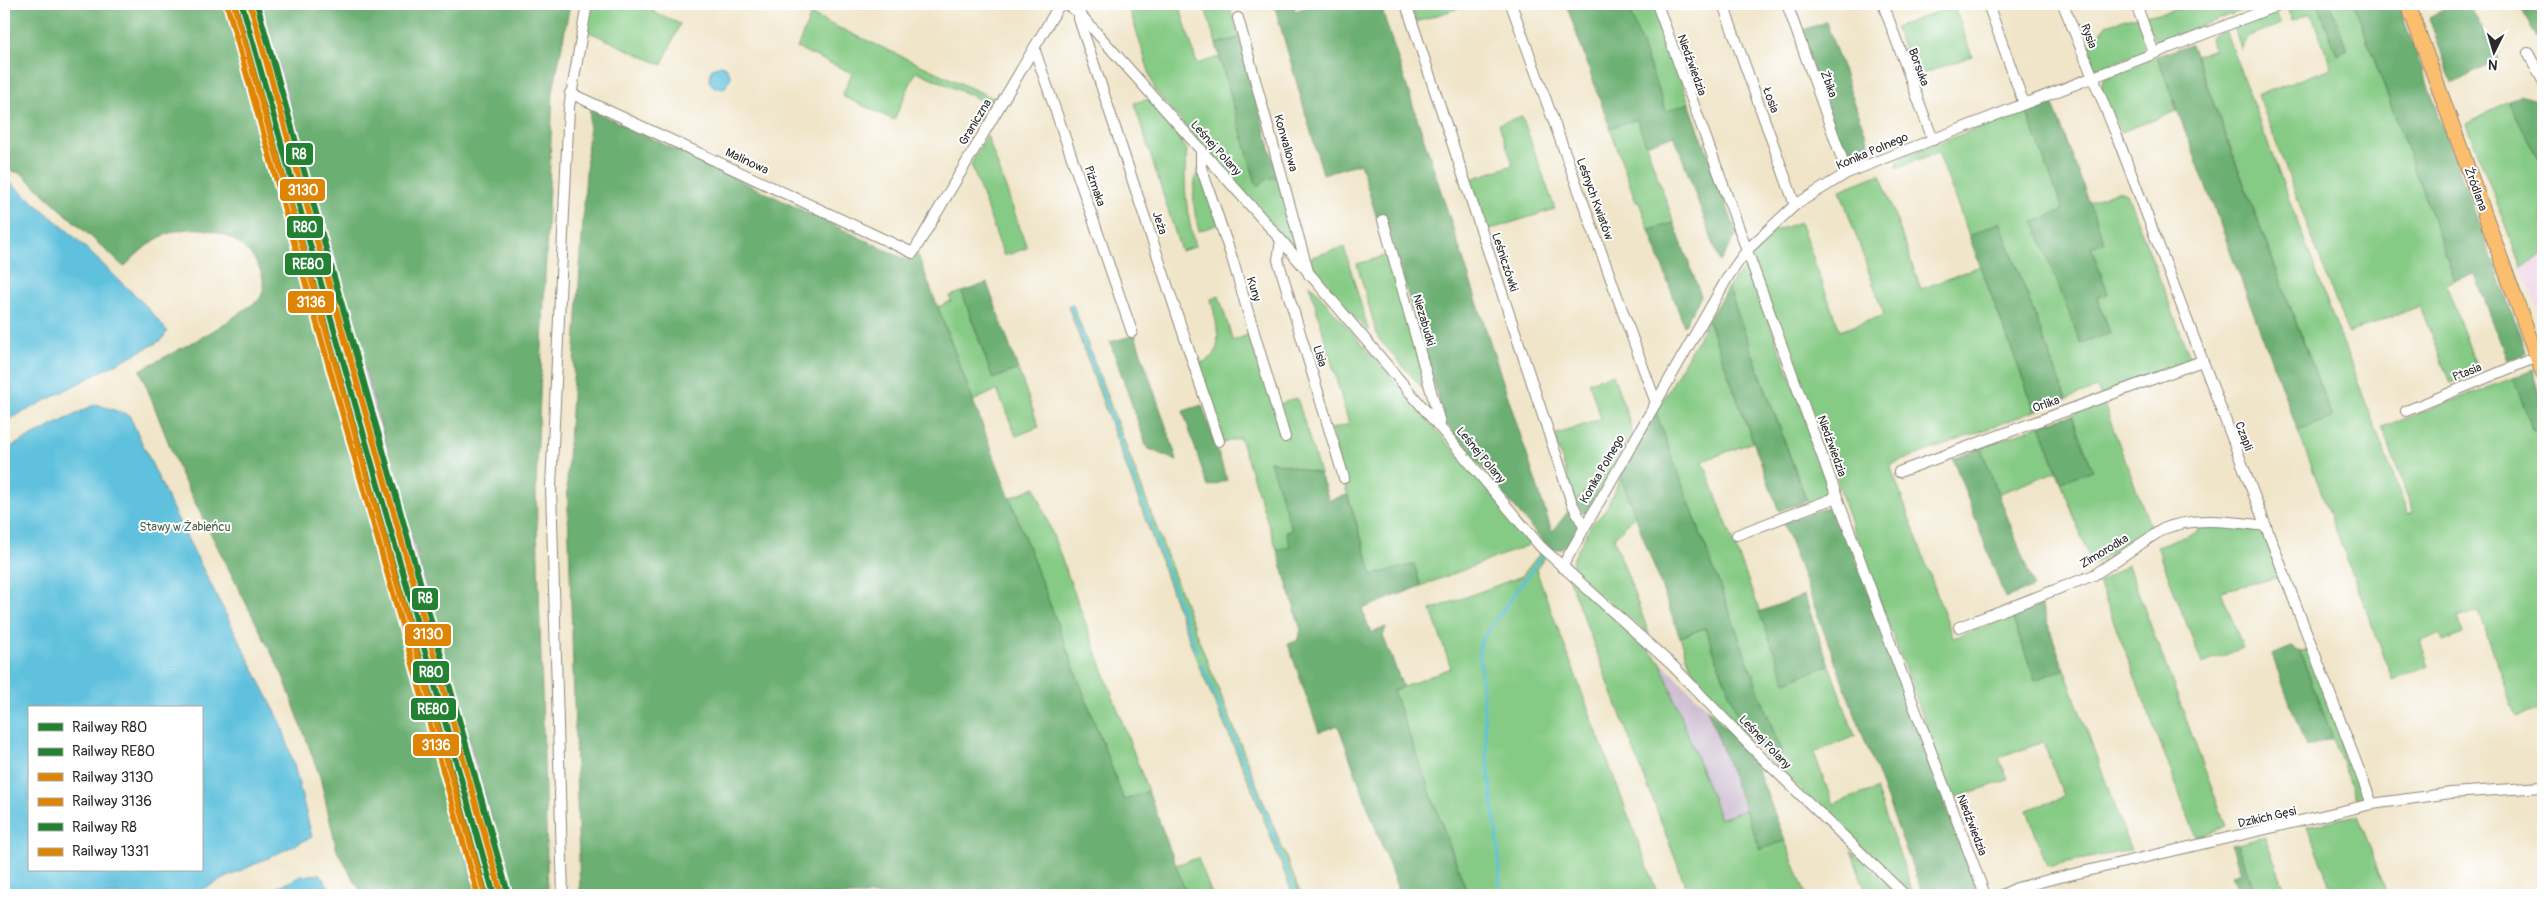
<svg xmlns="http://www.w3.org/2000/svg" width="2547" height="899" font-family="Pangolin,sans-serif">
	<rect width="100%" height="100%" fill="#fff"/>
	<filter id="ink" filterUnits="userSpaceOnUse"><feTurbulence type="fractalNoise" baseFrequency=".02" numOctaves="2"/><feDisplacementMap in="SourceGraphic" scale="10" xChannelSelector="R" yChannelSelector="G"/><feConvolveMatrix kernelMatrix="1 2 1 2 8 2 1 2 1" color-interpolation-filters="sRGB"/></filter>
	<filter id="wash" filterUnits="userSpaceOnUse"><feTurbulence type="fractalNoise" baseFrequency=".0096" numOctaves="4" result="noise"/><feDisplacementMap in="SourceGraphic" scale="20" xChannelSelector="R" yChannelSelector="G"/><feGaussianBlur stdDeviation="1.12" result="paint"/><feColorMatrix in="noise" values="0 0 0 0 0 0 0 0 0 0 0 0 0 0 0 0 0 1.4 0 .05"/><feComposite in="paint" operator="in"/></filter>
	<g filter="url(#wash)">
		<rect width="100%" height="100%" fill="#f0e5c9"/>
		<!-- built -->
		<polygon fill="#efd0e6" points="2543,255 2543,322 2521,267"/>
		<!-- industrial -->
		<g fill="#cdbed2">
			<polygon points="220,4 262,4 513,895 477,895 290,232"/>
			<polygon points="1660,661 1707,708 1745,810 1720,819"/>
		</g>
		<!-- green -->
		<g fill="#86cb85" stroke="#587b58">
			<polygon points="591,4 657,4 653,12 680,24 662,65 585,30"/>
			<polygon points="1128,4 1179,4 1197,64 1219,57 1257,186 1267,179 1278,177 1300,257 1155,91"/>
			<polygon points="1204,4 1229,4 1239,38 1216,44"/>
			<polygon points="1410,4 1457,4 1459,8 1416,22"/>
			<polygon points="1627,4 1653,4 1689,103 1666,112"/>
			<polygon points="2200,4 2260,4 2157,42 2154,39 2145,16"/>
			<polygon points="2292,4 2318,4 2337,55 2347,50 2330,4 2354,4 2455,280 2446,284 2478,371 2450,383 2420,306 2348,333 2258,95 2332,68 2311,13 2292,20 2286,6"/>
			<polygon points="1954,6 1972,56 1914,77 1895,27"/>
			<polygon points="2275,10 2281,24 2247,37 2241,50 2234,26"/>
			<polygon points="811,15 993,98 985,109 983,101 916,71 894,120 842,96 852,73 797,48"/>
			<polygon points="2137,16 2146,43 2142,52 2103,67 2091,67 2085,52 2108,24"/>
			<polygon points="2225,30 2408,515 2413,512 2382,427 2513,378 2534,432 2543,427 2543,708 2517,717 2478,611 2458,618 2463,634 2443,641 2440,633 2420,642 2429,665 2393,680 2298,431 2332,417 2196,56 2214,49 2210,37"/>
			<polygon points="2157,56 2177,111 2121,132 2101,91 2103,79"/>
			<path d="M1145,100H1149L1172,127L1187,150C1182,183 1187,215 1195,247L1181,251L1134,103Z"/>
			<polygon points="2508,101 2539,161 2543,159 2543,255 2521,267 2467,124"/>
			<polygon points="2026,110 2063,210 2035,222 2081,344 2110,333 2097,296 2108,293 2091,247 2104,242 2089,202 2118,191 2127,194 2191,360 2100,395 2097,388 2066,399 2000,222 1969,236 1938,152 1897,168 1898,161 1904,156"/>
			<polygon points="1522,116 1555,209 1485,231 1468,180 1513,165 1499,124"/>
			<polygon points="1637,119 1674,223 1649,230 1639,201 1636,202 1610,128"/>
			<polygon points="987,135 1027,248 1004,256 971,164"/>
			<path d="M1198,169L1219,224L1199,231C1193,209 1191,191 1198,169Z"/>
			<polygon points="1880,174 1921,289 1980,266 2035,411 1890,465 1953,638 2012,617 2035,680 2064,669 2131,850 2047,866 2027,810 2064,797 2043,742 1999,758 2008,780 1953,798 1845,507 1834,466 1825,453 1751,253 1774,231 1800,222 1840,331 1884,315 1840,190"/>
			<polygon points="1344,247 1369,332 1317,280 1311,257"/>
			<polygon points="1388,255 1430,397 1378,338 1357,264"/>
			<polygon points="1748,264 1832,490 1827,497 1808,504 1728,287"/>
			<polygon points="1309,283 1534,543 1421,586 1413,565 1373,575 1343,480 1331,429 1349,424"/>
			<polygon points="962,292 993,379 1018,369 1039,427 1016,436 997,390 973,401 938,307 951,301 950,296"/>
			<path d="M1219,296L1233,341L1252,333L1277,405L1297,398L1320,474L1270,461L1292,530L1287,531L1290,546L1277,550L1240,438L1223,443L1197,364C1202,362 1208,361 1212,357C1224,345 1214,314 1211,299Z"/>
			<polygon points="1073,305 1196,633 1301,895 1293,895 1253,791 1198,664 1068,306"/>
			<polygon points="1708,320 1753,442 1703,461 1786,681 1829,665 1855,736 1814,753 1833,804 1876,789 1914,895 1843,831 1772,762 1781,751 1656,413"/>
			<polygon points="1613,374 1632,429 1631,435 1598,493 1594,480 1576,503 1554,435 1601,419 1589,382"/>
			<polygon points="2104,404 2151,528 2092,565 2061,482 2092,470 2072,415"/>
			<polygon points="2040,425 2057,471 1998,494 1981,448"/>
			<polygon points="1621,477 1635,515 1614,538 1649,634 1575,575 1572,561 1591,525 1605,511"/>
			<polygon points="1035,487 1148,791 1124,801 1010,498"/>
			<polygon points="2209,525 2260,530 2264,534 2280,577 2221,591 2243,648 2202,664 2157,546 2198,531 2197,527"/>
			<polygon points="1541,552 1545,557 1536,570 1658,895 1468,895 1393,691 1451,668 1431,610 1522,576"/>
			<polygon points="2128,565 2226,826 2196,837 2099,583"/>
			<polygon points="1568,577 1660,661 1720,819 1745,810 1760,849 1785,841 1806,895 1689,895"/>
			<polygon points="1705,628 1745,735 1698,686 1680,637"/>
			<polygon points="2308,649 2364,796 2356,798 2300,652"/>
			<polygon points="2358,815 2387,895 2314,895 2331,889 2307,826"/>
			<polygon points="2265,837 2287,895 2256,895 2237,844"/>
			<polygon points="1851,850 1898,895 1867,895"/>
			<polygon points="1198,858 1212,895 1187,895 1175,865"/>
		</g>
		<!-- forest -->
		<g fill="#6caf72" stroke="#4c6d4e">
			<path d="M4,4H225L477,895H363L337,851L320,777L283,676L181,475L140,370C175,351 213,334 245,309C250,306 257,302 260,298C265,291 264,279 261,272C248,240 211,222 176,231C154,237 140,251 124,267L21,173L4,170Z"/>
			<polygon points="262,4 570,4 553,91 536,488 548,895 513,895"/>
			<path d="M1274,4H1293L1295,11L1314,4H1380L1552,532L1571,508L1577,523C1576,540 1567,549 1551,550L1543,542L1446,424L1385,217L1377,219L1360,163L1323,174Z"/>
			<polygon points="1566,4 1627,4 1666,111 1689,103 1737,234 1720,262 1674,135 1646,145 1637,119 1610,128"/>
			<polygon points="2318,4 2330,4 2347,51 2337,55"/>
			<polygon points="2354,4 2398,4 2527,354 2507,360 2475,274 2455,280"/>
			<polygon points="2455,4 2469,4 2498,59 2452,83 2429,18"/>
			<polygon points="2519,4 2543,4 2543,35 2537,38"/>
			<polygon points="1826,22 1871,149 1844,160 1800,31"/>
			<polygon points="1239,38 1278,177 1267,179 1257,187 1216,44"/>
			<polygon points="2191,44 2332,418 2298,431 2157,56"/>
			<polygon points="2519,95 2543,102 2543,159 2539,161 2508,101"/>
			<polygon points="2051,99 2104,242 2091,247 2108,294 2097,297 2110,333 2081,344 2034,222 2063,210 2026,110"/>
			<polygon points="590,109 907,260 918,255 1124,800 1148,791 1187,895 580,895 567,475"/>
			<polygon points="2000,222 2066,399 2035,411 1969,236"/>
			<polygon points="1674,223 1701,296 1684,326 1649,230"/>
			<polygon points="987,283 1018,369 993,379 962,292"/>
			<polygon points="1728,287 1806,501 1779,511 1708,320"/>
			<polygon points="1135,335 1176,456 1177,461 1147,448 1110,342"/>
			<polygon points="2533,370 2543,404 2543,427 2534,432 2513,378"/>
			<polygon points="1202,405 1227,480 1208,487 1183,411"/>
			<polygon points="1656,413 1781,752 1772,762 1745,735 1705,628 1680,637 1621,477 1630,452"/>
			<polygon points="2072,415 2093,470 2061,482 2040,425"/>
			<polygon points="1981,448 2034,587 2005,598 1953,459"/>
			<polygon points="1270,461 1320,474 1329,500 1347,495 1373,575 1414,564 1421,586 1362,609 1371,633 1386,627 1383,636 1403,687 1393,691 1468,895 1400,895 1338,725 1319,732 1288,644 1297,641 1301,630 1277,550 1290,546 1286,531 1292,530"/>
			<polygon points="1594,479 1598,493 1586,514 1584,514 1576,503"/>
			<polygon points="1830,506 1838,510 1978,894 1976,895 1923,895 1783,523"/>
			<polygon points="1804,595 1829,665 1786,682 1759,612"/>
			<polygon points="2041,605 2064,669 2035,680 2012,617"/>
			<polygon points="2292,647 2300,652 2333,738 2306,747 2272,655"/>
			<polygon points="1707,708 1752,755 1785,841 1760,849"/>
			<polygon points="2237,844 2256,895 2240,895 2232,876 2241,872 2231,845"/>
		</g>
		<!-- water -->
		<g fill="#5ec1dd" stroke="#447684" fill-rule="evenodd">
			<polygon points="721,65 727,68 731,77 724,89 714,87 709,81 712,68"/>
			<polygon points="4,181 12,184 69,232 145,305 167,331 162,340 4,422"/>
			<path d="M96,404L129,415L176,516L281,723L294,765L312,837L190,895H4V450ZM29,708H201V870H29Z"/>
			<polygon points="320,874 334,895 261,895 301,876"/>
		</g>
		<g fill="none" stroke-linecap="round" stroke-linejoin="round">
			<!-- stream -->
			<g stroke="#5ec1dd" stroke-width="3">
				<polyline points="1071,306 1197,652"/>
				<polyline points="1201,663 1257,792 1296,895"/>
				<polyline points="1500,895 1498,846 1488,766 1479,647 1482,639 1541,557"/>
			</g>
		</g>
	</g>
	<g filter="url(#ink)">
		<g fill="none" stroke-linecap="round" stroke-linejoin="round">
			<!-- minor casing -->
			<g stroke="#8e887a" stroke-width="12">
				<g id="minor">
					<polyline points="1066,4 1079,13 1281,240 1541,547 1672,665 1758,754 1905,895"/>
					<polyline points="1406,4 1572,503 1584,527"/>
					<polyline points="1511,4 1656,403"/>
					<polyline points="1657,4 1894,653 1985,895"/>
					<polyline points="1723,4 1795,205"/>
					<polyline points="1787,4 1847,173"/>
					<polyline points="1883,4 1933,140"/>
					<polyline points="1988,4 2024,104"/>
					<polyline points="2063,4 2116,134 2372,804"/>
					<polyline points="2136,4 2154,53"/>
					<polyline points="1079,13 1079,19 1219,441"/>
					<polyline points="1238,18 1309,275"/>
					<polyline points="1034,48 1132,332"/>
					<polyline points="2528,53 2543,81"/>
					<polyline points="570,93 913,253 1060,4"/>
					<polyline points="1201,149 1201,167 1232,258 1285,437"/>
					<polyline points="1383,220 1440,423"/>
					<polyline points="1281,240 1278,260 1344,478"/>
					<polyline points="2406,411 2542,355"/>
					<polyline points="1899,472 2202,361"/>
					<polyline points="1737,535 1837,497"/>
					<polyline points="1562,567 1729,275 1747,250 1795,205 1847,173 2281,4"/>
					<path d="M1959,627L2094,575L2163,529C2196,516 2231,522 2266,526"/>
					<polyline points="563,895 551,487 569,107 587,4"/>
					<polyline points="2002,895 2017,888 2048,880 2372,804 2451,793 2543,787"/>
				</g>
			</g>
			<!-- major casing -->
			<g stroke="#8e887a" stroke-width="16">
				<polyline id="major" points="2408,4 2543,374"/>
			</g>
			<!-- minor -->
			<use href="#minor" stroke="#fff" stroke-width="10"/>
			<!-- major -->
			<use href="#major" stroke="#fbbd6e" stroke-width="14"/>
			<!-- rail-1 casing -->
			<g stroke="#fff" stroke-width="10">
				<polyline id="rail-1" points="242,4 494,895"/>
			</g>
			<!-- rail-2 casing -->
			<g stroke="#fff" stroke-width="10">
				<polyline id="rail-2" points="235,6 486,895"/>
			</g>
			<!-- rail-3 casing -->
			<g stroke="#fff" stroke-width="10">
				<polyline id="rail-3" points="250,4 501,893"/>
			</g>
			<!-- rail-4 casing -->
			<g stroke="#fff" stroke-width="10">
				<polyline id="rail-4" points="228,8 478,895"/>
			</g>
			<!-- rail-5 casing -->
			<g stroke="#fff" stroke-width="10">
				<polyline id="rail-5" points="257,4 508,893"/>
			</g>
			<!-- rail-6 casing -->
			<g stroke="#fff" stroke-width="10">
				<polyline id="rail-6" points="235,8 485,895"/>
			</g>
			<!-- rail-1 -->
			<use href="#rail-1" stroke="#238132" stroke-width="6"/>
			<!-- rail-2 -->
			<use href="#rail-2" stroke="#238132" stroke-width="6"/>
			<!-- rail-3 -->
			<use href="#rail-3" stroke="#df8506" stroke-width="6"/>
			<!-- rail-4 -->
			<use href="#rail-4" stroke="#df8506" stroke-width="6"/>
			<!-- rail-5 -->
			<use href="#rail-5" stroke="#238132" stroke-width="6"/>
			<!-- rail-6 -->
			<use href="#rail-6" stroke="#df8506" stroke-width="6"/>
		</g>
	</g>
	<g text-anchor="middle" stroke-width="4" stroke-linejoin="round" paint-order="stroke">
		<!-- street labels -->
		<g font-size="12" fill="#2b2b2b" stroke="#fff">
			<text transform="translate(2089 36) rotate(69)" y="4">Rysia</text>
			<text transform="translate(1692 65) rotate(70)" y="4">Niedźwiedzia</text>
			<text transform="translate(1919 67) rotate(70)" y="4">Borsuka</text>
			<text transform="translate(1829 84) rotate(70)" y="4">Żbika</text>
			<text transform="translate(1771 100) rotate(70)" y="4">Łosia</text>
			<text transform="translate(975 122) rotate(-59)" y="4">Graniczna</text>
			<text transform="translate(1286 143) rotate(74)" y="4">Konwaliowa</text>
			<text transform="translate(1216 148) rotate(48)" y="4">Leśnej Polany</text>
			<text transform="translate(1872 151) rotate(-23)" y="4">Konika Polnego</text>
			<text transform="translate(747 161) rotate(25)" y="4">Malinowa</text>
			<text transform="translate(1095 186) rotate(71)" y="4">Piżmaka</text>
			<text transform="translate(2476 189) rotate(70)" y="4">Źródlana</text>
			<text transform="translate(1595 199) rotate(70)" y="4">Leśnych Kwiatów</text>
			<text transform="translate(1160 223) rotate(72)" y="4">Jeża</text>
			<text transform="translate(1505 262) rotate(72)" y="4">Leśniczówki</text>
			<text transform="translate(1254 289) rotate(73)" y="4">Kuny</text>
			<text transform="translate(1424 320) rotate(74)" y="4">Niezabudki</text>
			<text transform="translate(1320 356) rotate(73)" y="4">Lisia</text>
			<text transform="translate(2467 372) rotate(-22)" y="4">Ptasia</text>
			<text transform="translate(2046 404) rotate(-19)" y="4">Orlika</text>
			<text transform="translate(2244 436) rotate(69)" y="4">Czapli</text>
			<text transform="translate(1832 446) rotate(70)" y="4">Niedźwiedzia</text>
			<text transform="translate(1481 455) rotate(50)" y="4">Leśnej Polany</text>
			<text transform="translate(1602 469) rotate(-60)" y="4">Konika Polnego</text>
			<text transform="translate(2104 551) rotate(-31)" y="4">Zimorodka</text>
			<text transform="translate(1765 742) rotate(46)" y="4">Leśnej Polany</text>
			<text transform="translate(2267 817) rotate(-13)" y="4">Dzikich Gęsi</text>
			<text transform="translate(1972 825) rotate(69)" y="4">Niedźwiedzia</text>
		</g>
		<!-- park labels -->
		<g font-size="12" fill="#4b634a" stroke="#fff">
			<text x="185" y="531">Stawy w Żabieńcu</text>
		</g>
	</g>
	<g stroke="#fff" stroke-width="2">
		<rect x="285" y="142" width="29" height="24" rx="5" fill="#238132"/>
		<rect x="279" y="178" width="47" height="24" rx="5" fill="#df8506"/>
		<rect x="286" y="215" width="38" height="24" rx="5" fill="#238132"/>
		<rect x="284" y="252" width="48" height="24" rx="5" fill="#238132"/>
		<rect x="287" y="290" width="48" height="24" rx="5" fill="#df8506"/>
		<rect x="411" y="587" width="28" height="24" rx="5" fill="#238132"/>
		<rect x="404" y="623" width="48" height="24" rx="5" fill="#df8506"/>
		<rect x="412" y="660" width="38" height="24" rx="5" fill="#238132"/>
		<rect x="410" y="697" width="47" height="24" rx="5" fill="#238132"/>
		<rect x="412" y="733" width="48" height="24" rx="5" fill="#df8506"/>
	</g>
	<g font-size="14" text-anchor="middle" font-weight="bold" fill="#fff">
		<text x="299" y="159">R8</text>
		<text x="303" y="195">3130</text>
		<text x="305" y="232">R80</text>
		<text x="308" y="269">RE80</text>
		<text x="311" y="307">3136</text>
		<text x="425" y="603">R8</text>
		<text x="428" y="639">3130</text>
		<text x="431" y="677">R80</text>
		<text x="433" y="714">RE80</text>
		<text x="436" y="750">3136</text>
	</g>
	<!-- margin -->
	<rect width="2547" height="899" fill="none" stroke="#fff" stroke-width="20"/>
	<!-- legend -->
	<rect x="28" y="706" width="175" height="165" fill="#ffffff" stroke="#aaaaaa"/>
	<rect x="38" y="723" width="25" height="8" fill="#238132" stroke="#aaaaaa"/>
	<text x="72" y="732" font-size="15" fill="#2b2b2b">Railway R80</text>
	<rect x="38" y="748" width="25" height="8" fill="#238132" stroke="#aaaaaa"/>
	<text x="72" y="756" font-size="15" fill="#2b2b2b">Railway RE80</text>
	<rect x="38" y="773" width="25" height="8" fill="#df8506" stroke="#aaaaaa"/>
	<text x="72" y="782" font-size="15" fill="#2b2b2b">Railway 3130</text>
	<rect x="38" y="798" width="25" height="8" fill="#df8506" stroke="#aaaaaa"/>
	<text x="72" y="806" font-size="15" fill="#2b2b2b">Railway 3136</text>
	<rect x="38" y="823" width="25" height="8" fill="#238132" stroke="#aaaaaa"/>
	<text x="72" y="832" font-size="15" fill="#2b2b2b">Railway R8</text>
	<rect x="38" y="848" width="25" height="8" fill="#df8506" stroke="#aaaaaa"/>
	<text x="72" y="856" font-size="15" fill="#2b2b2b">Railway 1331</text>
	<!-- north arrow -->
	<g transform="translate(2494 52) rotate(185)" stroke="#ffffff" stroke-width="4" paint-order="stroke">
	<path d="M0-4L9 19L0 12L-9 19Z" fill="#2b2b2b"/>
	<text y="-8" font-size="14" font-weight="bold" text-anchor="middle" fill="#2b2b2b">N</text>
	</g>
</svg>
